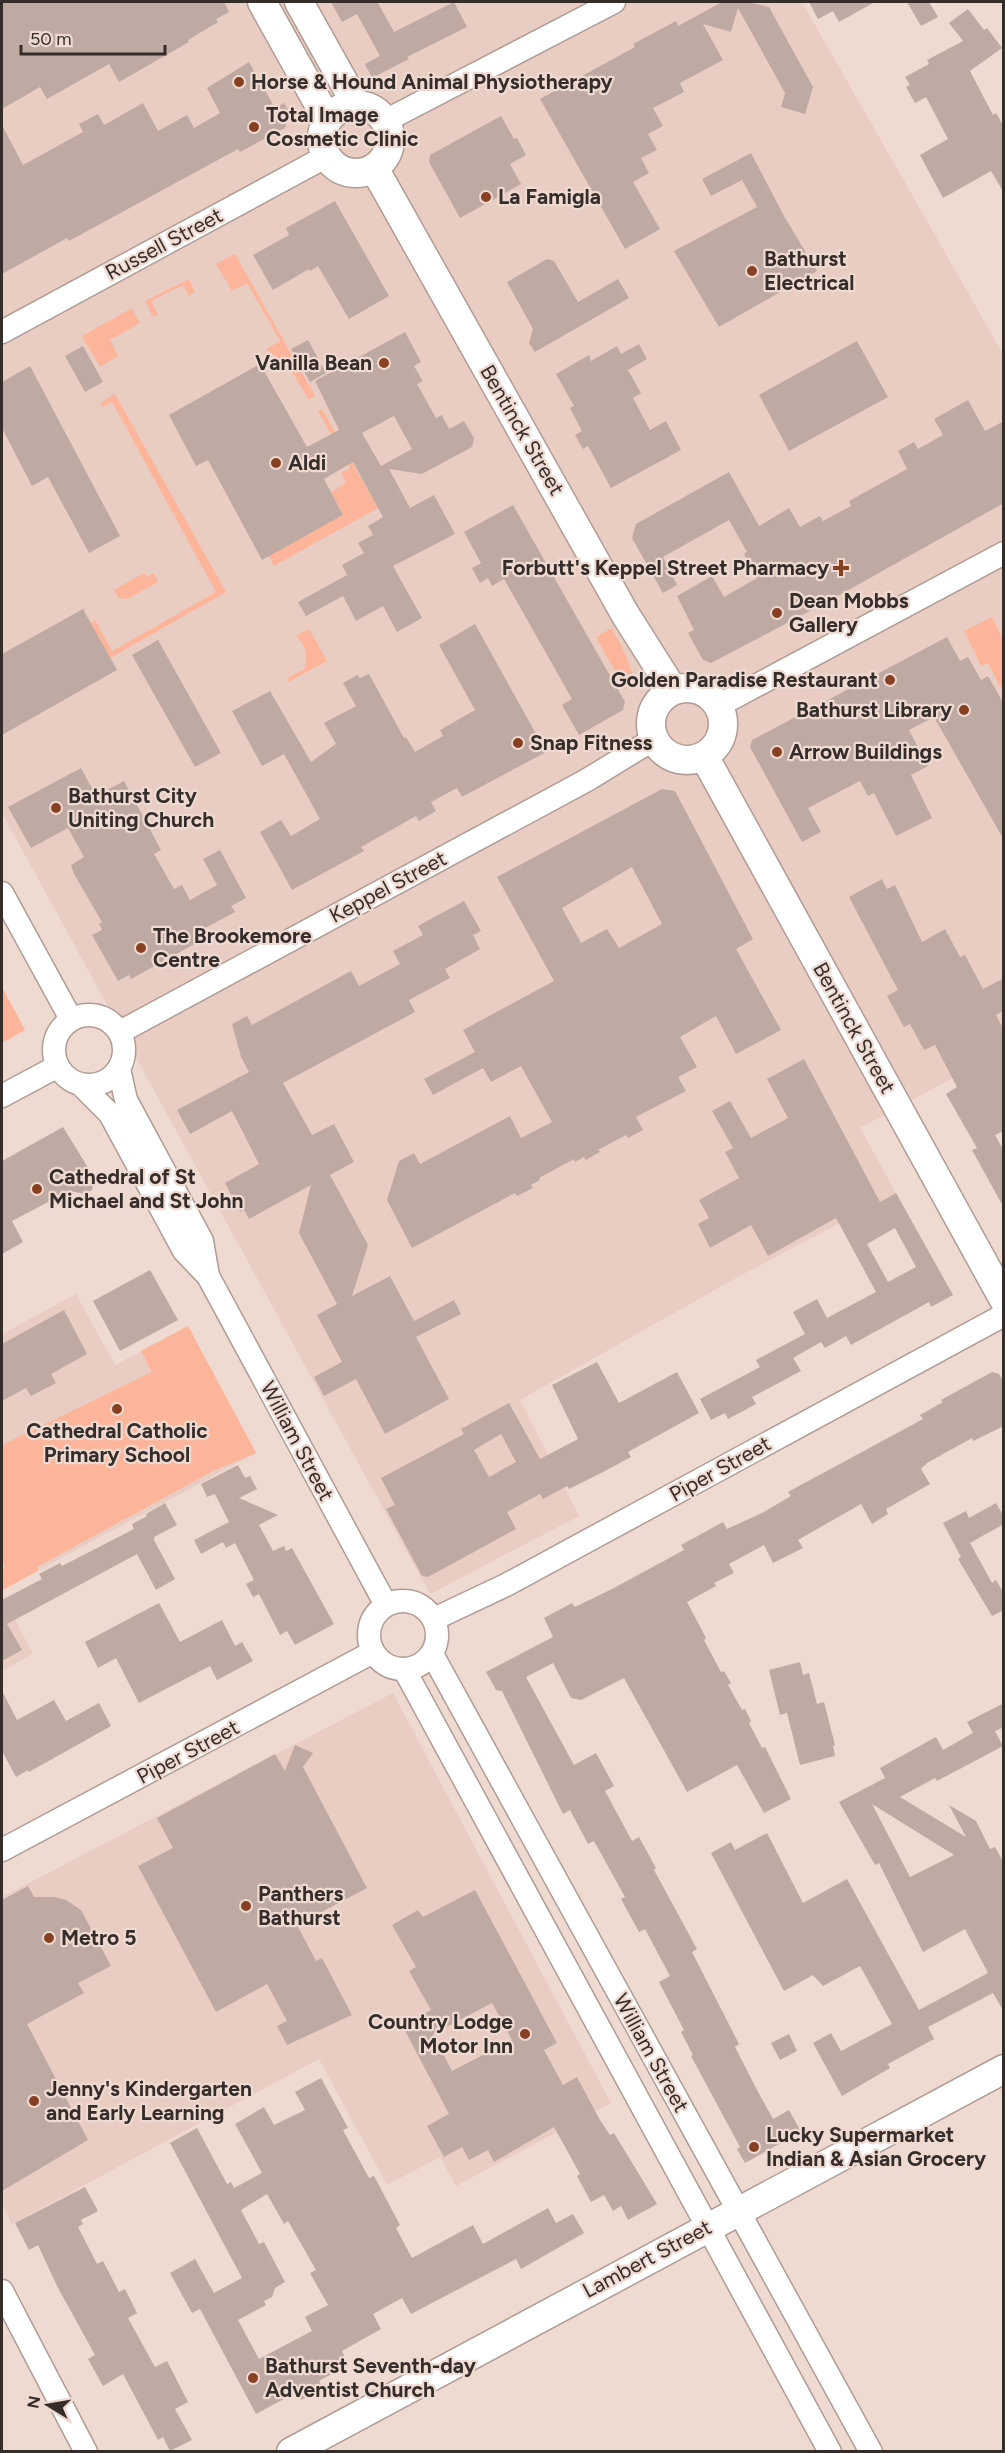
<svg xmlns="http://www.w3.org/2000/svg" width="1005" height="2453" font-family="Figtree,sans-serif">
	<rect width="100%" height="100%" fill="#efdad2"/>
	<!-- built -->
	<g fill="#e9cdc3">
		<polygon points="2,2 802,2 1003,354 1003,1051 860,1128 896,1193 736,1278 520,1400 579,1516 430,1594 2,813"/>
		<polygon points="76,1294 115,1365 188,1326 256,1453 2,1590 2,1334"/>
		<polygon points="2,1595 33,1654 2,1671"/>
		<polygon points="393,1693 611,2103 456,2186 440,2157 387,2185 319,2059 12,2224 2,2205 2,1897"/>
	</g>
	<!-- green -->
	<g fill="#fcb59a">
		<polygon points="235,254 315,396 309,400 289,367 266,349 280,341 247,283 232,291 216,264"/>
		<polygon points="189,279 195,292 189,296 183,285 151,301 158,314 153,317 145,301"/>
		<polygon points="132,308 140,323 110,340 118,356 100,367 82,336"/>
		<polygon points="115,394 226,592 110,658 91,623 95,620 112,651 216,592 112,402 102,407 100,403"/>
		<polygon points="322,409 378,508 274,566 269,556 343,515 331,492 346,483 341,473 350,468 318,411"/>
		<polygon points="144,573 147,577 154,573 158,582 127,599 118,598 114,590"/>
		<polygon points="992,617 1003,639 1003,686 1000,687 988,663 981,666 964,631"/>
		<polygon points="612,628 624,651 636,683 625,689 596,637"/>
		<path d="M309,629L327,661L288,682L287,678L304,669C308,655 307,647 296,636Z"/>
		<polygon points="2,987 25,1030 2,1043"/>
		<polygon points="188,1326 256,1453 213,1471 37,1567 39,1570 3,1590 2,1570 5,1567 2,1560 2,1445 152,1372 141,1351"/>
	</g>
	<!-- building -->
	<g fill="#beaaa2" fill-rule="evenodd">
		<polygon points="2,2 224,2 229,12 216,19 218,22 188,40 189,42 119,82 109,64 47,99 40,87 2,109"/>
		<polygon points="331,2 380,2 378,3 394,32 454,2 467,27 407,57 409,59 372,78 365,64 380,56 357,14 342,22"/>
		<polygon points="722,2 748,2 769,7 813,87 805,114 781,107 785,93 738,8 731,32 703,24 723,60 680,83 684,92 653,108 663,126 648,134 657,150 641,158 649,173 633,182 660,229 625,249 540,99 635,47 633,44 676,21 678,26"/>
		<polygon points="809,2 875,2 839,22 833,11 818,19"/>
		<polygon points="907,2 929,2 938,17 921,26"/>
		<polygon points="968,9 984,30 987,28 1002,48 970,71 993,115 996,113 1004,127 1004,193 991,171 943,198 920,155 948,139 926,97 915,103 906,87 910,85 905,77 929,64 927,60 963,41 949,23"/>
		<polygon points="249,62 275,108 284,103 290,113 285,128 240,152 238,149 69,241 67,238 2,274 2,125 23,165 83,132 79,124 98,114 104,125 143,103 158,131 187,115 194,128 220,113 207,88"/>
		<polygon points="501,116 514,139 517,138 526,155 510,164 521,184 460,218 429,162 430,155"/>
		<polygon points="751,153 784,216 817,271 719,327 674,251 757,207 742,180 711,196 702,179"/>
		<polygon points="335,201 389,296 349,319 318,266 310,271 309,269 273,290 253,255 289,235 286,228"/>
		<polygon points="547,259 554,261 578,302 618,279 629,298 535,352 529,343 533,329 507,282"/>
		<path d="M405,332L421,362L414,366L423,381L417,384L436,418L442,415L449,429L464,421L474,438L472,447L422,474L389,469L410,508L434,495L455,534L393,566L422,618L397,632L383,606L356,621L343,596L306,616L298,602L347,575L342,565L364,553L358,543L373,535L368,526L383,517L353,462L324,479L343,515L262,560L208,460L196,466L169,415L260,364L307,447L339,430L315,381ZM394,416L412,449L381,466L362,433Z"/>
		<polygon points="308,340 326,373 310,382 291,349"/>
		<polygon points="857,341 888,397 789,451 759,395"/>
		<polygon points="639,344 647,359 628,370 641,393 633,398 650,430 666,421 681,450 611,488 588,446 583,449 575,435 582,431 570,408 574,406 556,374 589,355 591,361 617,346 621,354"/>
		<polygon points="83,346 103,382 85,392 65,356"/>
		<polygon points="30,366 120,536 89,553 48,477 32,486 2,428 2,382"/>
		<polygon points="968,400 985,431 1004,421 1004,503 827,602 711,663 703,660 688,633 694,630 677,596 712,576 724,597 757,578 744,554 747,552 729,520 663,557 677,585 663,593 632,538 636,524 729,472 759,526 789,508 800,527 820,516 823,521 851,506 849,501 907,469 898,451 914,442 918,449 943,435 934,419"/>
		<polygon points="513,505 625,702 623,710 579,735 562,705 572,699 504,579 492,586 488,578 480,583 472,568 481,563 464,532"/>
		<polygon points="83,609 117,670 2,735 2,654"/>
		<polygon points="475,624 546,752 462,797 457,788 431,802 436,811 419,821 416,816 361,847 364,851 292,890 260,832 281,820 291,836 320,819 284,754 262,766 232,711 270,691 311,762 336,744 324,723 356,706 343,683 357,675 360,678 369,674 404,738 406,737 415,752 443,736 440,730 475,710 439,645"/>
		<polygon points="947,637 960,661 968,657 981,680 988,676 1004,704 1004,840 934,717 909,730 928,766 911,775 932,818 896,836 874,793 868,796 860,781 808,808 821,832 802,842 750,747 752,740"/>
		<polygon points="158,640 221,753 195,767 132,655"/>
		<polygon points="81,768 96,796 124,781 161,850 154,854 174,889 182,885 190,900 217,885 203,859 220,850 246,898 231,906 235,912 205,928 209,936 131,979 129,975 118,981 92,935 102,930 99,924 102,922 74,874 71,865 84,857 68,828 31,848 8,807"/>
		<path d="M662,789L675,791L753,939L736,949L781,1030L736,1054L716,1016L680,1037L697,1067L678,1077L686,1091L636,1117L643,1130L628,1138L626,1135L598,1150L600,1152L586,1160L584,1157L575,1162L574,1159L539,1178L540,1180L531,1185L533,1188L517,1196L515,1193L412,1248L387,1200L399,1161L414,1153L420,1164L510,1116L521,1138L552,1122L521,1066L491,1082L483,1068L433,1095L424,1079L475,1052L463,1030L554,981L497,877ZM632,867L662,924L619,948L607,929L581,943L562,908Z"/>
		<polygon points="882,879 887,889 895,885 922,942 945,929 960,957 965,955 983,989 1004,978 1004,1011 996,1015 1004,1030 1004,1131 995,1135 1004,1151 1004,1208 972,1150 977,1148 946,1094 957,1087 935,1045 924,1050 910,1024 904,1027 887,996 898,990 849,897"/>
		<polygon points="464,901 481,931 473,935 480,949 445,969 450,978 409,1000 415,1012 283,1083 312,1135 334,1124 354,1162 330,1175 368,1245 352,1296 390,1276 414,1321 454,1300 461,1314 416,1337 449,1399 385,1434 356,1379 324,1396 314,1377 342,1362 317,1315 337,1304 299,1233 311,1185 249,1219 244,1210 240,1212 225,1183 259,1164 232,1111 190,1134 177,1110 249,1072 241,1057 232,1024 247,1016 252,1025 351,971 359,986 400,964 393,951 423,935 418,926"/>
		<path d="M804,1059L880,1202L896,1193L953,1295L931,1307L929,1302L851,1345L846,1336L825,1348L821,1342L793,1358L801,1371L752,1397L756,1404L728,1419L725,1413L711,1420L700,1399L760,1367L756,1360L805,1334L793,1312L817,1299L827,1318L876,1292L836,1218L768,1256L751,1225L710,1248L698,1224L709,1218L699,1200L739,1178L725,1152L733,1148L712,1111L730,1101L751,1138L788,1118L767,1079ZM895,1228L916,1267L888,1282L867,1244Z"/>
		<polygon points="63,1127 87,1166 94,1184 92,1190 85,1194 69,1191 12,1221 23,1242 2,1254 2,1161"/>
		<polygon points="150,1270 178,1320 120,1351 93,1301"/>
		<polygon points="64,1310 87,1354 51,1374 56,1383 31,1396 26,1388 2,1401 2,1344"/>
		<path d="M597,1362L619,1403L677,1372L699,1413L628,1452L631,1457L603,1472L569,1489L567,1486L543,1499L540,1494L507,1512L516,1529L428,1577L422,1576L386,1509L395,1505L381,1478L464,1434L461,1429L509,1403L540,1459L578,1439L552,1385ZM501,1434L516,1462L489,1477L474,1450Z"/>
		<polygon points="992,1372 999,1374 1004,1382 1004,1426 973,1441 972,1438 927,1463 921,1469 930,1484 886,1509 888,1514 872,1524 861,1504 798,1540 803,1548 773,1563 764,1545 729,1564 734,1573 714,1583 716,1586 687,1602 706,1638 704,1640 721,1672 724,1671 731,1683 728,1685 742,1710 745,1709 751,1721 749,1723 762,1748 765,1747 791,1799 764,1813 737,1765 687,1792 624,1678 581,1700 571,1698 553,1663 526,1677 574,1765 596,1753 614,1786 605,1791 632,1841 639,1837 656,1868 654,1870 697,1949 692,1952 739,2044 735,2047 757,2090 773,2119 789,2110 801,2132 745,2163 737,2149 740,2147 691,2056 693,2055 681,2032 684,2030 659,1982 670,1976 645,1929 639,1932 621,1899 625,1897 594,1841 588,1844 570,1810 563,1814 502,1691 496,1690 486,1672 553,1637 544,1618 572,1603 575,1607 612,1589 684,1550 681,1545 723,1522 727,1529 762,1513 791,1496 788,1492 923,1419 920,1415 943,1402 941,1400"/>
		<polygon points="238,1465 245,1478 250,1476 257,1489 239,1498 278,1515 259,1525 273,1551 284,1546 286,1551 292,1548 334,1624 295,1645 287,1631 280,1635 259,1594 253,1597 246,1584 254,1580 235,1543 226,1548 223,1542 201,1554 194,1540 229,1522 215,1494 207,1497 201,1484"/>
		<polygon points="165,1503 177,1525 154,1537 154,1540 175,1579 156,1590 137,1554 7,1624 22,1650 2,1661 2,1600 42,1579 39,1574 60,1563 62,1566 134,1529 132,1524 147,1516 146,1514"/>
		<polygon points="996,1503 1004,1517 1004,1524 970,1543 992,1583 996,1580 1004,1594 1004,1610 992,1616 958,1559 961,1557 943,1523 966,1511 969,1518"/>
		<polygon points="159,1603 180,1642 222,1620 235,1646 242,1642 253,1661 217,1680 210,1666 139,1703 116,1658 98,1668 85,1642"/>
		<polygon points="800,1662 803,1675 809,1673 817,1704 824,1702 835,1745 833,1746 835,1756 800,1765 787,1713 780,1715 769,1670"/>
		<polygon points="2,1691 17,1720 54,1700 66,1721 99,1703 111,1726 29,1772 28,1770 16,1777 2,1751"/>
		<path d="M1004,1703V1727L995,1731L1003,1746L937,1781L935,1778L900,1797L966,1837L949,1805L976,1821L990,1849L995,1847L1004,1863V2012L993,1993L928,2027L934,2039L888,2064L890,2068L842,2096L813,2043L831,2033L841,2051L892,2024L860,1966L823,1986L813,1975L784,1991L711,1853L731,1842L735,1850L767,1833L803,1903L847,1879L919,2010L988,1973L965,1929L923,1952L879,1863L875,1865L839,1802L885,1778L880,1768L936,1737L943,1750L973,1733L967,1722ZM872,1804L954,1855L910,1877Z"/>
		<polygon points="295,1745 313,1753 303,1767 367,1888 297,1925 316,1961 322,1958 352,2015 287,2045 277,2026 287,2021 267,1984 216,2012 138,1866 173,1848 157,1818 275,1754 285,1771"/>
		<polygon points="28,1886 34,1897 55,1897 66,1900 81,1910 111,1966 78,1983 84,1993 27,2024 88,2140 2,2191 2,1900"/>
		<path d="M475,1890L557,2043L544,2050L563,2085L577,2077L600,2120L610,2135L614,2133L657,2204L628,2220L621,2206L613,2211L604,2195L591,2202L577,2176L580,2174L554,2127L494,2162L488,2150L469,2160L462,2147L444,2157L427,2126L449,2114L402,2025L431,2010L409,1971L416,1967L392,1925L418,1910L423,1917ZM492,2003L512,2040L452,2071L433,2034Z"/>
		<polygon points="789,2034 797,2051 780,2060 771,2043"/>
		<path d="M321,2078L348,2128L343,2130L369,2178L374,2176L400,2225L396,2228L412,2258L473,2225L483,2244L548,2208L556,2223L573,2214L584,2233L521,2269L516,2259L411,2314L402,2298L373,2314L381,2329L342,2351L346,2360L342,2362L344,2367L319,2381L323,2388L301,2400L297,2392L256,2414L200,2309L192,2313L170,2273L195,2259L214,2293L242,2278L170,2143L197,2128L227,2184L231,2182L234,2188L262,2173L235,2124L264,2107L274,2125L305,2110L295,2092ZM267,2194L284,2224L288,2221L316,2270L310,2273L328,2305L305,2317L312,2331L259,2359L238,2320L266,2305L264,2301L272,2297L275,2288L285,2282L264,2242L259,2244L241,2210Z"/>
		<polygon points="85,2187 98,2211 81,2220 83,2224 78,2227 97,2264 103,2261 119,2292 125,2289 137,2313 128,2318 155,2367 167,2361 188,2402 175,2409 192,2440 170,2451 163,2437 158,2440 123,2374 103,2386 88,2359 95,2355 57,2286 38,2245 29,2250 15,2223"/>
	</g>
	<g fill="none" stroke-linecap="round" stroke-linejoin="round">
		<!-- minor casing -->
		<g stroke="#b09c95" stroke-width="25">
			<g id="minor">
				<polyline points="385,121 614,2"/>
				<polyline points="2,332 327,156"/>
				<polyline points="718,706 1004,553"/>
				<polyline points="2,893 71,1019"/>
				<circle cx="89" cy="1050" r="35"/>
				<polyline points="120,1032 587,780 654,739"/>
				<polyline points="119,1069 126,1100 202,1241 208,1276"/>
				<polyline points="81,1085 110,1114 184,1251 208,1276 386,1605"/>
				<polyline points="2,1096 58,1066"/>
				<circle cx="403" cy="1635" r="34"/>
				<polyline points="434,1619 506,1585 1004,1315"/>
				<polyline points="432,1654 871,2452"/>
				<polyline points="404,1669 830,2452"/>
				<polyline points="2,1850 373,1652"/>
				<polyline points="2,2291 86,2452"/>
			</g>
		</g>
		<!-- major casing -->
		<g stroke="#b09c95" stroke-width="31">
			<g id="major">
				<polyline points="262,2 327,119"/>
				<polyline points="299,2 356,104"/>
				<circle cx="356" cy="139" r="34"/>
				<polyline points="374,168 625,614 673,690"/>
				<circle cx="687" cy="724" r="36"/>
				<polyline points="704,756 1004,1300"/>
				<polyline points="291,2452 1004,2069"/>
			</g>
		</g>
		<!-- minor -->
		<use href="#minor" stroke="#fff" stroke-width="22"/>
		<!-- major -->
		<use href="#major" stroke="#fff" stroke-width="28"/>
	</g>
	<!-- markers -->
	<g fill="#884022" stroke="#efdad2" stroke-width="2">
		<circle cx="239" cy="82" r="6"/>
		<circle cx="254" cy="127" r="6"/>
		<circle cx="486" cy="197" r="6"/>
		<circle cx="752" cy="271" r="6"/>
		<circle cx="384" cy="363" r="6"/>
		<circle cx="276" cy="463" r="6"/>
		<path d="M838 559h6v6h6v6h-6v6h-6v-6h-6v-6h6z"/>
		<circle cx="777" cy="613" r="6"/>
		<circle cx="890" cy="680" r="6"/>
		<circle cx="964" cy="710" r="6"/>
		<circle cx="518" cy="743" r="6"/>
		<circle cx="777" cy="752" r="6"/>
		<circle cx="56" cy="808" r="6"/>
		<circle cx="141" cy="948" r="6"/>
		<circle cx="37" cy="1189" r="6"/>
		<circle cx="117" cy="1409" r="6"/>
		<circle cx="246" cy="1906" r="6"/>
		<circle cx="49" cy="1938" r="6"/>
		<circle cx="525" cy="2034" r="6"/>
		<circle cx="34" cy="2101" r="6"/>
		<circle cx="754" cy="2147" r="6"/>
		<circle cx="253" cy="2378" r="6"/>
	</g>
	<g text-anchor="middle" stroke-width="4.5" stroke-linejoin="round" paint-order="stroke">
		<!-- poi labels -->
		<g font-size="21" font-weight="bold" fill="#352d2a" stroke="#efdad2" text-anchor="start">
			<text x="251" y="89">Horse &amp; Hound Animal Physiotherapy</text>
			<text x="266" y="122">Total Image<tspan x="266" dy="24">Cosmetic Clinic</tspan></text>
			<text x="498" y="204">La Famigla</text>
			<text x="764" y="266">Bathurst<tspan x="764" dy="24">Electrical</tspan></text>
			<text x="372" y="370" text-anchor="end">Vanilla Bean</text>
			<text x="288" y="470">Aldi</text>
			<text x="829" y="575" text-anchor="end">Forbutt's Keppel Street Pharmacy</text>
			<text x="789" y="608">Dean Mobbs<tspan x="789" dy="24">Gallery</tspan></text>
			<text x="878" y="687" text-anchor="end">Golden Paradise Restaurant</text>
			<text x="952" y="717" text-anchor="end">Bathurst Library</text>
			<text x="530" y="750">Snap Fitness</text>
			<text x="789" y="759">Arrow Buildings</text>
			<text x="68" y="803">Bathurst City<tspan x="68" dy="24">Uniting Church</tspan></text>
			<text x="153" y="943">The Brookemore<tspan x="153" dy="24">Centre</tspan></text>
			<text x="49" y="1184">Cathedral of St<tspan x="49" dy="24">Michael and St John</tspan></text>
			<text x="117" y="1438" text-anchor="middle">Cathedral Catholic<tspan x="117" dy="24">Primary School</tspan></text>
			<text x="258" y="1901">Panthers<tspan x="258" dy="24">Bathurst</tspan></text>
			<text x="61" y="1945">Metro 5</text>
			<text x="513" y="2029" text-anchor="end">Country Lodge<tspan x="513" dy="24">Motor Inn</tspan></text>
			<text x="46" y="2096">Jenny's Kindergarten<tspan x="46" dy="24">and Early Learning</tspan></text>
			<text x="766" y="2142">Lucky Supermarket<tspan x="766" dy="24">Indian &amp; Asian Grocery</tspan></text>
			<text x="265" y="2373">Bathurst Seventh-day<tspan x="265" dy="24">Adventist Church</tspan></text>
		</g>
		<!-- street labels -->
		<g font-size="21" fill="#352d2a" stroke="#efdad2">
			<text transform="translate(164 244) rotate(-28)" y="7">Russell Street</text>
			<text transform="translate(522 430) rotate(60)" y="7">Bentinck Street</text>
			<text transform="translate(388 887) rotate(-28)" y="7">Keppel Street</text>
			<text transform="translate(854 1028) rotate(61)" y="7">Bentinck Street</text>
			<text transform="translate(297 1441) rotate(62)" y="7">William Street</text>
			<text transform="translate(720 1469) rotate(-29)" y="7">Piper Street</text>
			<text transform="translate(188 1752) rotate(-28)" y="7">Piper Street</text>
			<text transform="translate(651 2053) rotate(61)" y="7">William Street</text>
			<text transform="translate(647 2259) rotate(-28)" y="7">Lambert Street</text>
		</g>
	</g>
	<!-- border -->
	<rect width="1005" height="2453" fill="none" stroke="#352d2a" stroke-width="6"/>
	<!-- north arrow -->
	<g transform="translate(48 2405) rotate(281)" stroke="#efdad2" stroke-width="4.5" paint-order="stroke">
	<path d="M0-4.5L10 22L0 15L-10 22Z" fill="#352d2a"/>
	<text y="-9" font-size="16" font-weight="bold" text-anchor="middle" fill="#352d2a">N</text>
	</g>
	<!-- scale -->
	<path d="M21 45v9h144v-9" fill="none" stroke="#352d2a" stroke-width="3"/>
	<text x="30" y="45" font-size="18" fill="#352d2a" stroke="#efdad2" stroke-width="4.5" paint-order="stroke">50 m</text>
</svg>
